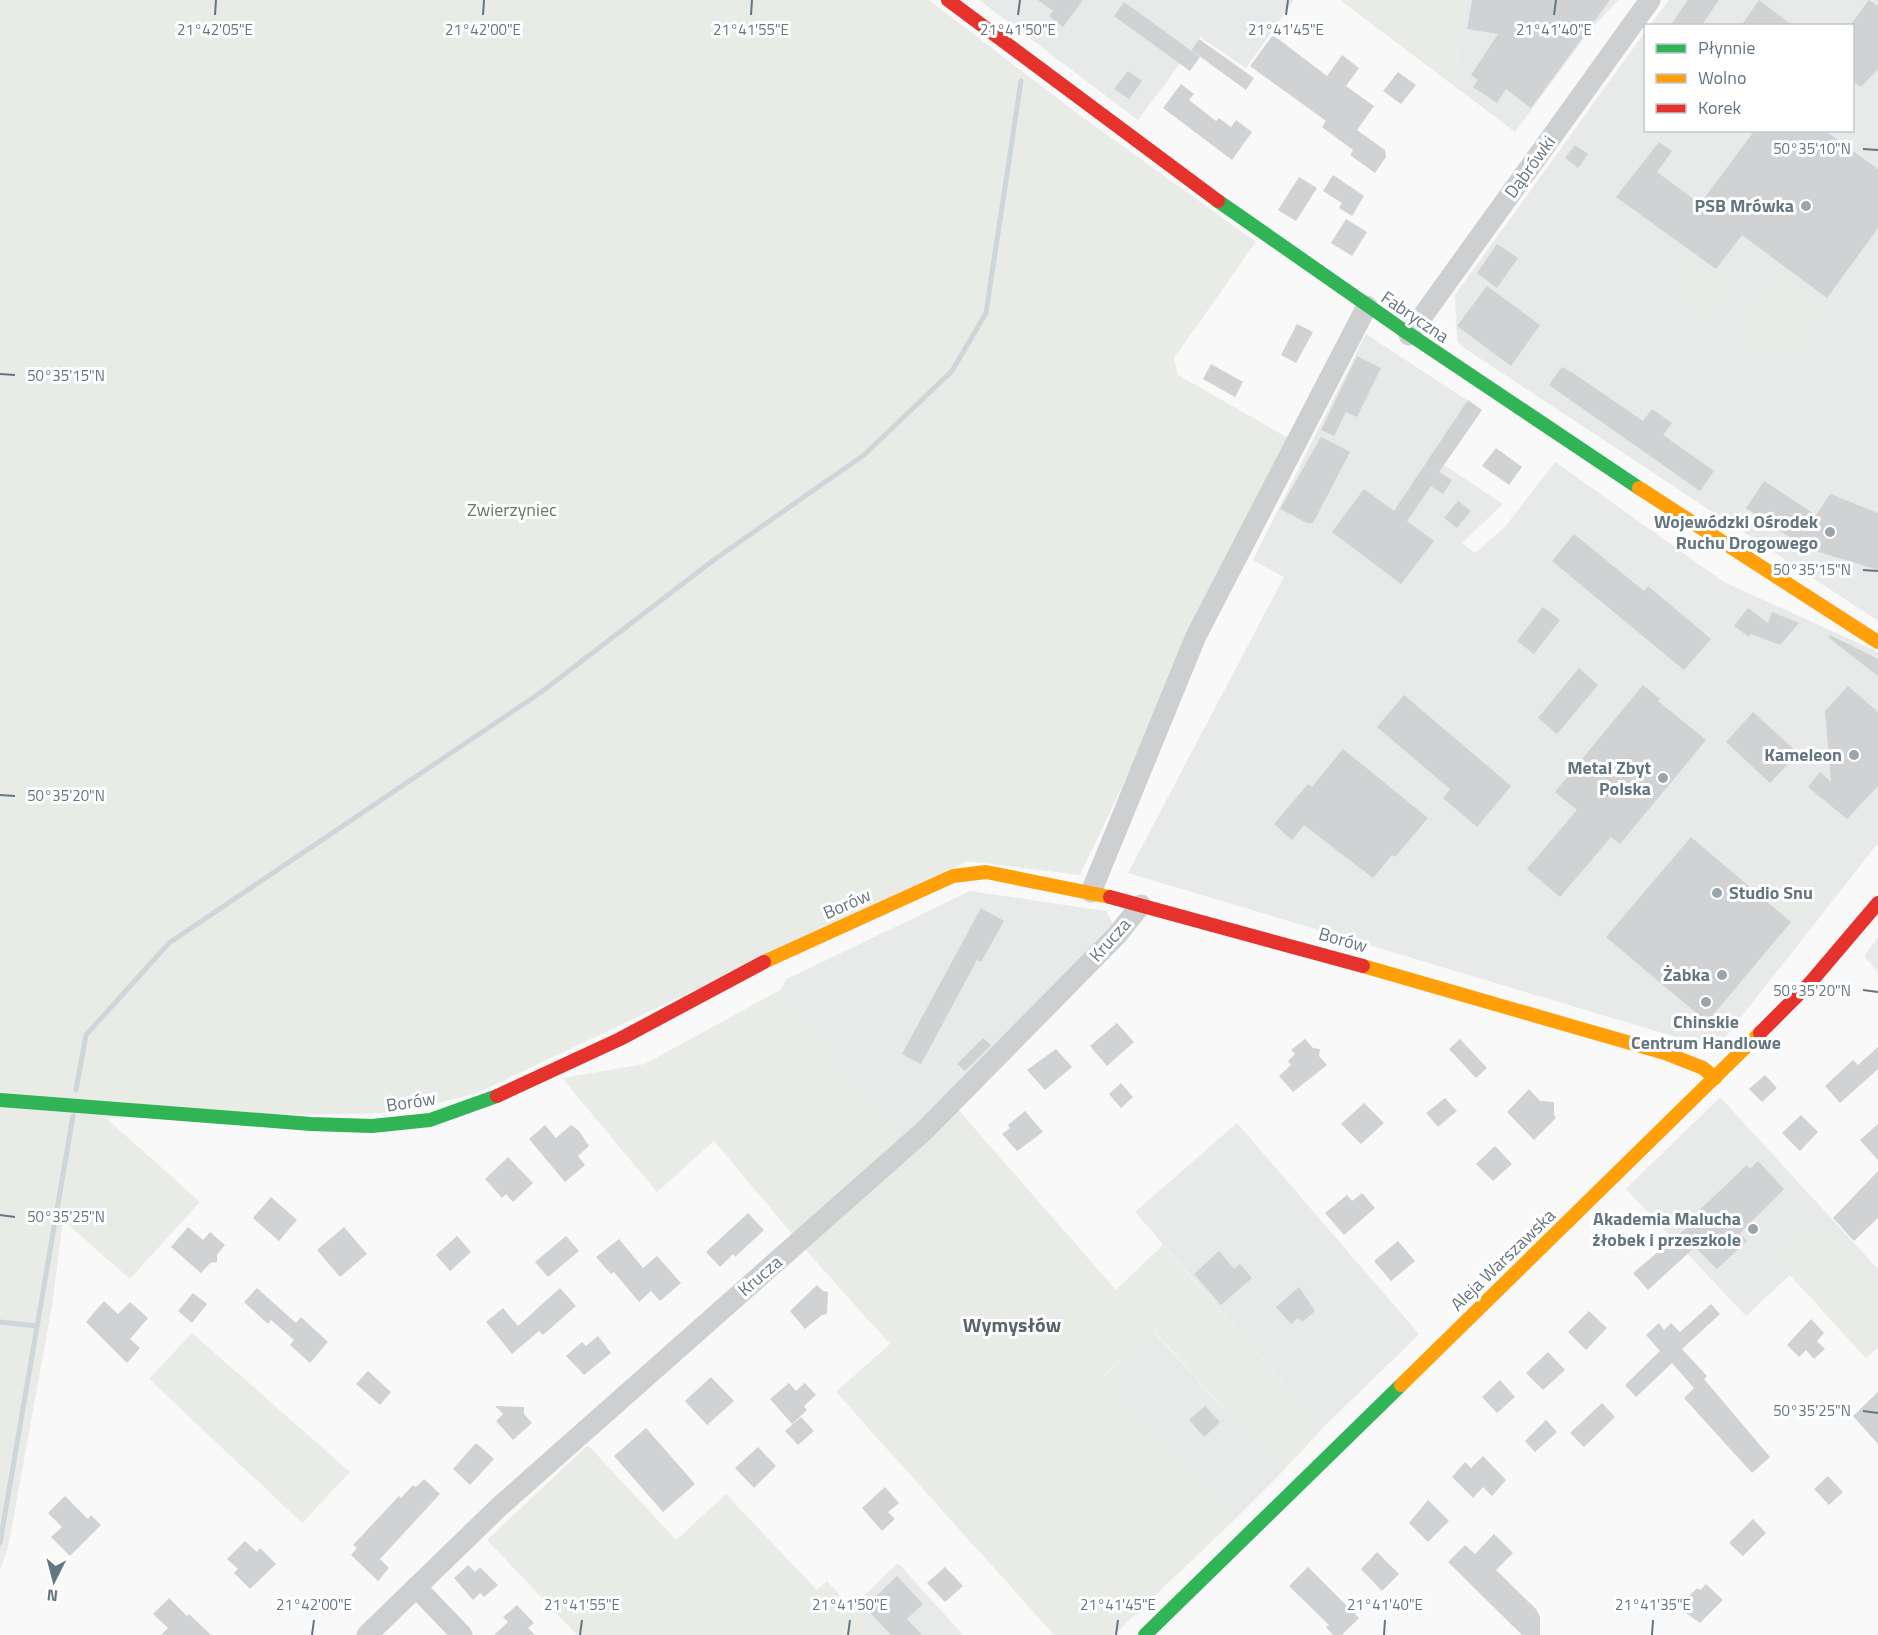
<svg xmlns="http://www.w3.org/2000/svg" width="1878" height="1635" font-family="'Titillium Web',sans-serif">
	<rect width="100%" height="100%" fill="#f9f9f9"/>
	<!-- built -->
	<g fill="#e8e9e9">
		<polygon points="979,0 1294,0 1246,68 1200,37 1138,120"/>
		<polygon points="1467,0 1619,0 1592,28 1515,132 1454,86"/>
		<polygon points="1669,0 1878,0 1878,621 1461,346 1457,340 1455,295 1645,32 1646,130 1852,130 1852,26 1650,25"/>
		<polygon points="1366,334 1482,410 1444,465 1503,504 1462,543 1475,553 1505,527 1555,462 1724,582 1878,652 1878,843 1716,1049 1128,873 1284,577 1253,560"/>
		<polygon points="970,891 1106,911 1115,927 899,1142 780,990 787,979"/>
		<polygon points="1878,937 1878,972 1864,956"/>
		<polygon points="1720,1097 1878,1269 1878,1347 1866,1358 1790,1275 1746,1316 1626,1189"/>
		<polygon points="1237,1123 1419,1334 1323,1428 1135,1212"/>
		<polygon points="1154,1332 1281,1473 1232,1522 1104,1376"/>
		<polygon points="898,1563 963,1635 877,1635 851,1608"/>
	</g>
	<!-- green -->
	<g fill="#e8ebe6">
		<polygon points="0,0 929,0 1074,111 1256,242 1174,358 1178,375 1288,438 1080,875 967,861 475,1094 394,1113 106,1118 200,1202 130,1279 63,1220 52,1306 8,1548 0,1570"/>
		<polygon points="1340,0 1467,0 1454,86"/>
		<path d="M1689,257L1736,292L1719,312L1698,315L1680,303L1683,298C1666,285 1679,270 1689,257Z"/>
		<path d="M1775,277L1786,281L1826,311L1793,356C1772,366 1734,354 1740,325C1743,309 1761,291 1771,278Z"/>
		<polygon points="780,990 899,1142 793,1235 714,1141 657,1192 562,1078 645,1064"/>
		<polygon points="955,1106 1116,1290 1163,1245 1323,1428 1281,1473 1155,1332 1104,1375 1232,1522 1114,1635 1054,1635 836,1392 890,1344 802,1246"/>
		<polygon points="1817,1222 1878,1288 1878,1347 1866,1358 1776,1260"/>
		<polygon points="192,1333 350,1472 302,1523 149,1379"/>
		<polygon points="588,1445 676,1540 726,1494 817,1590 827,1581 877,1635 577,1635 487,1540"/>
	</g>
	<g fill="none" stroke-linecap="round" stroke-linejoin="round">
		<!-- stream -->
		<g stroke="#ced6d9" stroke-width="5">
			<polyline points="76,1090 86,1035 169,943 540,693 715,559 864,455 952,371 986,313 1021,81"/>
			<polyline points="0,1322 37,1326"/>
			<polyline points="0,1543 73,1116"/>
		</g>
	</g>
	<!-- building -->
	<g fill="#d0d2d3">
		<polygon points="1038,0 1083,0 1063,27 1049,16 1053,11"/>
		<polygon points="1472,0 1610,0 1531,108 1506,89 1497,103 1473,87 1478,80 1471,75 1498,34 1467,29"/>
		<polygon points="1688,0 1719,0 1701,26 1670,26"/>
		<polygon points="1759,0 1793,26 1741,26"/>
		<polygon points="1869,0 1878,6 1878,69 1861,87 1852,81 1852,23"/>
		<polygon points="1124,2 1200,57 1190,71 1114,16"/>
		<polygon points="1273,35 1327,76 1342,55 1359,68 1346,86 1374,106 1357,130 1385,150 1386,157 1375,173 1350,155 1353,150 1322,127 1326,121 1250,66"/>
		<polygon points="1199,39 1254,78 1246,90 1191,50"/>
		<polygon points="1128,71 1142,81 1129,99 1114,89"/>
		<polygon points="1398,72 1416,85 1401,104 1383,91"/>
		<polygon points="1181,84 1194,94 1189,100 1216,121 1219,118 1231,127 1236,120 1252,132 1232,160 1163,108"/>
		<polygon points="1755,130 1824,130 1878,169 1878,228 1827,298 1742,235 1716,269 1616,197 1659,142 1672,151 1657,172 1700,204"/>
		<polygon points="1575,145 1588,154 1578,168 1565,158"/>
		<polygon points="1333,175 1364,196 1352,216 1339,208 1342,203 1323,191"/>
		<polygon points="1299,177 1317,188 1296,221 1278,210"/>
		<polygon points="1346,219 1367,232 1352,256 1331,243"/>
		<polygon points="1497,244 1518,258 1497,288 1477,273"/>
		<polygon points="1487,286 1540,325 1511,366 1457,326"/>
		<polygon points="1297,324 1313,332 1296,363 1281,355"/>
		<polygon points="1357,356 1381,368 1357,417 1346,412 1334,436 1321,430"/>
		<polygon points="1211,364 1243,382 1235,397 1203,379"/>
		<polygon points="1562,367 1573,373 1643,421 1652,409 1672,423 1663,435 1714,471 1700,491 1549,385"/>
		<polygon points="1468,400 1482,410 1439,472 1452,480 1443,494 1431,486 1407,521 1434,541 1401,584 1332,532 1364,489 1394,511"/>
		<polygon points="1321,437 1350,452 1313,523 1307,523 1280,509"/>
		<polygon points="1496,448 1522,467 1509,485 1482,466"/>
		<polygon points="1764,481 1816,515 1830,494 1878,513 1878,570 1806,548 1746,508"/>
		<polygon points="1458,501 1471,511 1457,528 1444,518"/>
		<polygon points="1574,534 1644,591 1648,586 1711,639 1684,670 1552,561"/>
		<polygon points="1543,607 1560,620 1534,654 1517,641"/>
		<polygon points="1748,608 1768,623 1772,612 1799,623 1780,645 1751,634 1749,637 1734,626"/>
		<polygon points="1830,635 1878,659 1878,676 1829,638"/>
		<polygon points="1579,668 1598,685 1557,734 1538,718"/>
		<polygon points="1643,685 1660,699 1658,701 1706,740 1620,844 1611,837 1560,897 1527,869 1577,810 1555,792"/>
		<polygon points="1848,686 1878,712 1878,786 1847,819 1808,787 1820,772 1831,782 1825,711"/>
		<polygon points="1404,695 1511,786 1477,827 1443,798 1450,789 1377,727"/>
		<polygon points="1753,712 1798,753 1770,783 1726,742"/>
		<polygon points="1343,749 1428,818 1395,857 1392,855 1373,878 1304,825 1292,840 1274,824 1308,784 1312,787"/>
		<polygon points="1691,837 1791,922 1707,1022 1606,937"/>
		<polygon points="981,908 1004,921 981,962 977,960 921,1064 902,1054"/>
		<polygon points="1117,1023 1134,1042 1107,1066 1090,1046"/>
		<polygon points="983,1038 991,1045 965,1071 957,1064"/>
		<polygon points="1305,1039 1313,1048 1320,1049 1319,1056 1327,1065 1293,1092 1279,1076 1291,1065 1288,1061 1295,1054 1291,1050"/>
		<polygon points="1460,1039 1487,1068 1476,1078 1449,1049"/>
		<polygon points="1878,1047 1878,1069 1840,1103 1825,1086 1853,1060 1858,1065"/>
		<polygon points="1056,1049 1072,1067 1045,1090 1027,1070"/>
		<polygon points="1765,1075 1777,1088 1762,1102 1749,1089"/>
		<polygon points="1121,1083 1133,1097 1121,1108 1109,1094"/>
		<polygon points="1529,1089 1540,1101 1554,1102 1554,1115 1556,1118 1534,1140 1507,1112"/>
		<polygon points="1445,1098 1457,1111 1438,1127 1426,1113"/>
		<polygon points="1364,1103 1384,1123 1361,1144 1341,1124"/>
		<polygon points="1025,1111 1043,1132 1017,1151 1002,1134 1010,1128 1008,1125"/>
		<polygon points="1801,1115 1818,1132 1800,1151 1782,1133"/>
		<polygon points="1878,1124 1878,1160 1860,1140"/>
		<polygon points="545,1125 556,1138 571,1125 579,1131 589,1146 578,1156 585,1165 565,1182 529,1139"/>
		<polygon points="1495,1146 1512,1164 1493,1181 1476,1164"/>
		<polygon points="508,1157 533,1183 513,1202 506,1194 502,1198 485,1179"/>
		<polygon points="1758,1161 1784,1189 1740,1233 1747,1241 1717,1269 1695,1247 1648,1290 1633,1273 1690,1225 1687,1222 1747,1165 1750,1169"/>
		<polygon points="1878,1171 1878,1218 1854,1241 1833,1218"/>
		<polygon points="1362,1193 1375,1208 1344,1235 1325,1213 1347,1195 1352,1201"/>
		<polygon points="271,1197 297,1220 279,1241 253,1218"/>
		<polygon points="748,1213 764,1230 735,1257 733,1254 720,1267 706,1252"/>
		<polygon points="188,1227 203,1240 210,1232 225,1245 217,1255 217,1262 210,1263 201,1273 171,1247"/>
		<polygon points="344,1227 367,1254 340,1277 317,1250"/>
		<polygon points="457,1236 471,1252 450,1271 436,1255"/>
		<polygon points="566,1236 579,1251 548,1277 535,1262"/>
		<polygon points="619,1239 643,1268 657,1256 681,1283 660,1301 651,1291 639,1302 614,1272 611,1274 596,1257"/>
		<polygon points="1398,1241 1415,1261 1391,1281 1374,1261"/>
		<polygon points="1219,1251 1234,1269 1240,1264 1252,1278 1221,1305 1194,1274"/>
		<polygon points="817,1285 823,1291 828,1292 827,1314 822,1315 805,1329 790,1311"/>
		<polygon points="1299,1287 1315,1311 1302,1322 1298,1318 1291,1324 1276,1307"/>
		<polygon points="257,1288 296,1323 301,1317 328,1342 310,1363 290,1345 294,1340 271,1320 268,1324 244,1302"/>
		<polygon points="560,1288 576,1306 543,1335 539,1331 512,1354 486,1322 503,1308 518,1326"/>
		<polygon points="193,1293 207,1304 192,1323 178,1311"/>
		<polygon points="104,1301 118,1314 130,1302 148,1318 130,1339 140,1348 127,1363 86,1322"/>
		<polygon points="1711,1304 1720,1314 1682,1349 1707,1376 1704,1379 1770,1457 1752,1473 1684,1398 1694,1388 1672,1363 1636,1397 1625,1385 1660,1351 1646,1335 1659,1323 1664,1330 1671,1323 1680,1332"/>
		<polygon points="1589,1311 1607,1328 1586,1350 1568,1332"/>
		<polygon points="1811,1319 1824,1333 1817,1341 1825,1349 1814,1359 1806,1350 1799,1357 1787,1345"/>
		<polygon points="598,1336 611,1353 584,1375 566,1356 582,1342 586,1346"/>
		<polygon points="1548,1352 1565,1370 1543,1390 1526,1373"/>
		<polygon points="368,1371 391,1392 380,1405 356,1384"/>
		<polygon points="711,1377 734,1401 707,1425 685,1401"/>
		<polygon points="1500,1380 1515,1397 1497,1413 1482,1397"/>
		<polygon points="789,1383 796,1391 805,1383 816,1395 804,1406 807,1410 792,1424 770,1399"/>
		<polygon points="1878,1392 1878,1444 1853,1416"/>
		<polygon points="1602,1403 1615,1417 1584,1447 1570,1433"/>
		<polygon points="495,1406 524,1407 524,1414 532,1423 513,1440 496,1421 503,1414"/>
		<polygon points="1205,1406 1220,1422 1204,1437 1189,1420"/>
		<polygon points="801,1417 814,1431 798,1445 785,1431"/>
		<polygon points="1546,1420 1557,1432 1535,1452 1525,1441"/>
		<polygon points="646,1428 695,1484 663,1512 614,1456"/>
		<polygon points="476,1443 494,1459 470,1485 453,1469"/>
		<polygon points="758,1447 776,1466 754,1488 735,1468"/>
		<polygon points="1483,1456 1506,1480 1492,1496 1483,1487 1473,1498 1452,1477 1465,1462 1471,1468"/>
		<polygon points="1828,1476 1843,1492 1829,1505 1814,1489"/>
		<polygon points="424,1479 440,1494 380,1559 389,1568 378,1581 351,1555 357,1548 353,1545 399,1496 401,1498 413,1485 416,1487"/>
		<polygon points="885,1487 899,1503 888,1512 895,1519 882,1531 862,1508"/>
		<polygon points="65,1496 88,1519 91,1515 101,1525 70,1556 51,1537 62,1527 48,1513"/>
		<polygon points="1428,1500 1449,1521 1428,1542 1409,1523"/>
		<polygon points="1753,1519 1766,1533 1743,1556 1729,1543"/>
		<polygon points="1494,1534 1513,1553 1496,1570 1536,1609 1540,1617 1540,1635 1522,1635 1448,1562 1465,1545 1475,1554"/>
		<polygon points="245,1541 257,1552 260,1548 276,1564 250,1589 234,1573 238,1569 227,1559"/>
		<polygon points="1377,1552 1399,1574 1382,1591 1361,1569"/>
		<polygon points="468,1565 475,1572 480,1567 498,1585 484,1597 480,1593 473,1600 454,1578"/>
		<polygon points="945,1567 963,1586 945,1602 927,1583"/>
		<polygon points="1308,1567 1359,1618 1342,1635 1333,1635 1326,1627 1329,1625 1289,1586"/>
		<polygon points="897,1576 923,1604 907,1619 922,1635 891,1635 865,1607"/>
		<polygon points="1706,1584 1723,1600 1700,1623 1686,1613 1681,1604 1697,1588 1700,1590"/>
		<polygon points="169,1598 187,1616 189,1614 211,1635 161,1635 168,1628 153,1614"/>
		<polygon points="517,1605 534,1623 528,1628 535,1635 494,1635 508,1622 503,1617"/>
	</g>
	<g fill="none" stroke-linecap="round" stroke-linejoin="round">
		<!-- street -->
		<g stroke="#cecfd0" stroke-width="21">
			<polyline points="1409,335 1650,0"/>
			<polyline points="1091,892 1196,636 1367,306"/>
			<polyline points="416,1587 462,1635"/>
			<polyline points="367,1635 499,1507 925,1130 1117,935 1141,905"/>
		</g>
		<!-- fast -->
		<g stroke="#30b455" stroke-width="14">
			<polyline points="1218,201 1403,330 1639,488"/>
			<polyline points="0,1100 311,1124 372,1126 430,1120 497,1096"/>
			<polyline points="1145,1635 1401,1385"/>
		</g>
		<!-- slow -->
		<g stroke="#ff9f0a" stroke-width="14">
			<polyline points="1639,488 1878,642"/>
			<polyline points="764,962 953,876 986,872 1110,897"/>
			<polyline points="1363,966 1665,1053 1703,1068 1715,1078"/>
			<polyline points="1401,1385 1760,1033"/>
		</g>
		<!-- jam -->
		<g stroke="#e5322d" stroke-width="14">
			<polyline points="948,0 1218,201"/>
			<polyline points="1110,897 1363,966"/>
			<polyline points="1760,1033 1810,983 1878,903"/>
			<polyline points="497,1096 620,1039 764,962"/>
		</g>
	</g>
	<!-- ticks -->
	<path fill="none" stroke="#657683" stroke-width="2" d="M215,15L216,0M483,15L484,0M751,15L752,0M1018,15L1020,0M1286,15L1288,0M1554,15L1556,0M1863,149L1878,150M0,374L15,375M1863,570L1878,571M0,795L15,796M1863,990L1878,992M0,1215L15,1217M1863,1411L1878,1413M312,1635L314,1620M580,1635L582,1620M848,1635L850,1620M1116,1635L1118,1620M1384,1635L1385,1620M1652,1635L1653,1620"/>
	<!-- markers -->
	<g fill="#99a4ac" stroke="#fff" stroke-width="2">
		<circle cx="1806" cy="206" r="6"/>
		<circle cx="1830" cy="532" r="6"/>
		<circle cx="1854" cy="755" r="6"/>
		<circle cx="1663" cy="778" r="6"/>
		<circle cx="1717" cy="893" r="6"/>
		<circle cx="1722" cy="975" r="6"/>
		<circle cx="1706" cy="1002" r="6"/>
		<circle cx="1753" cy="1229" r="6"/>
	</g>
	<g text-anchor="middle" stroke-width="6" stroke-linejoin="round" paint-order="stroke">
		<!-- street labels -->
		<g font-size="18" fill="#657683" stroke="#fff">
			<text transform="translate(1530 167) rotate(-54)" y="6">Dąbrówki</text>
			<text transform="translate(1415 317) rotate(34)" y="6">Fabryczna</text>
			<text transform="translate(847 904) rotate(-24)" y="6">Borów</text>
			<text transform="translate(1110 940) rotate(-48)" y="6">Krucza</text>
			<text transform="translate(1343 940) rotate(16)" y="6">Borów</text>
			<text transform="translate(411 1102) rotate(-9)" y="6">Borów</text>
			<text transform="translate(1503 1260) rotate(-44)" y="6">Aleja Warszawska</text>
			<text transform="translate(760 1276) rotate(-41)" y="6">Krucza</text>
		</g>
		<!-- poi labels -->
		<g font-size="18" font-weight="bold" fill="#657683" stroke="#fff" text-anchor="end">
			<text x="1794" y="212">PSB Mrówka</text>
			<text x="1818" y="528">Wojewódzki Ośrodek<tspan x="1818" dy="21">Ruchu Drogowego</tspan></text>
			<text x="1842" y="761">Kameleon</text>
			<text x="1651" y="774">Metal Zbyt<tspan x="1651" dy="21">Polska</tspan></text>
			<text x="1729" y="899" text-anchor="start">Studio Snu</text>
			<text x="1710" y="981">Żabka</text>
			<text x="1706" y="1028" text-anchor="middle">Chinskie<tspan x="1706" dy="21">Centrum Handlowe</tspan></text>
			<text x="1741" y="1225">Akademia Malucha<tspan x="1741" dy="21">żłobek i przeszkole</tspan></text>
		</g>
		<!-- park labels -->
		<g font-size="18" fill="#687a64" stroke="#fff">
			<text x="512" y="516">Zwierzyniec</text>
		</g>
		<!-- neighbourhood labels -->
		<g font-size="20" font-weight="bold" fill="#57646e" stroke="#fff">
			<text x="1012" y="1332">Wymysłów</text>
		</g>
	</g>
	<g font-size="15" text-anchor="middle" fill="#657683" stroke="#fff" stroke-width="6" stroke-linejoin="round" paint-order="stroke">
		<text x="215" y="35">21°42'05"E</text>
		<text x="483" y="35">21°42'00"E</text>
		<text x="751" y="35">21°41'55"E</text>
		<text x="1018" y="35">21°41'50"E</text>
		<text x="1286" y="35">21°41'45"E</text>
		<text x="1554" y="35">21°41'40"E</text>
		<text x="1812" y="154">50°35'10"N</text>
		<text x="66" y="381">50°35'15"N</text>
		<text x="1812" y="575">50°35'15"N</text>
		<text x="66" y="801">50°35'20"N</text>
		<text x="1812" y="996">50°35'20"N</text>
		<text x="66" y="1222">50°35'25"N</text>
		<text x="1812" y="1416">50°35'25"N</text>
		<text x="314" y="1610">21°42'00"E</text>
		<text x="582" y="1610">21°41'55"E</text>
		<text x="850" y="1610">21°41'50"E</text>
		<text x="1118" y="1610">21°41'45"E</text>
		<text x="1385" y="1610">21°41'40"E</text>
		<text x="1653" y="1610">21°41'35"E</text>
	</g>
	<!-- legend -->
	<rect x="1644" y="24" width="210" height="108" fill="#ffffff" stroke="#c1c8cd" stroke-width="1.5"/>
	<rect x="1656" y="44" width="30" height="9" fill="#30b455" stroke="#c1c8cd" stroke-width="1.5"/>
	<text x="1698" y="54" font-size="18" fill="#657683">Płynnie</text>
	<rect x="1656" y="74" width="30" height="9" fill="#ff9f0a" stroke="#c1c8cd" stroke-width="1.5"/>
	<text x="1698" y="84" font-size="18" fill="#657683">Wolno</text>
	<rect x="1656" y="104" width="30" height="9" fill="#e5322d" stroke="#c1c8cd" stroke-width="1.5"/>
	<text x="1698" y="114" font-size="18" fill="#657683">Korek</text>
	<!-- north arrow -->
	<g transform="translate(54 1581) rotate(186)" stroke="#ffffff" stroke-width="4.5" paint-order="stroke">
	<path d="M0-4.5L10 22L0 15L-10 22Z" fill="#657683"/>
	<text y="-9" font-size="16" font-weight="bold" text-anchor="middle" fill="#657683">N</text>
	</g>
</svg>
